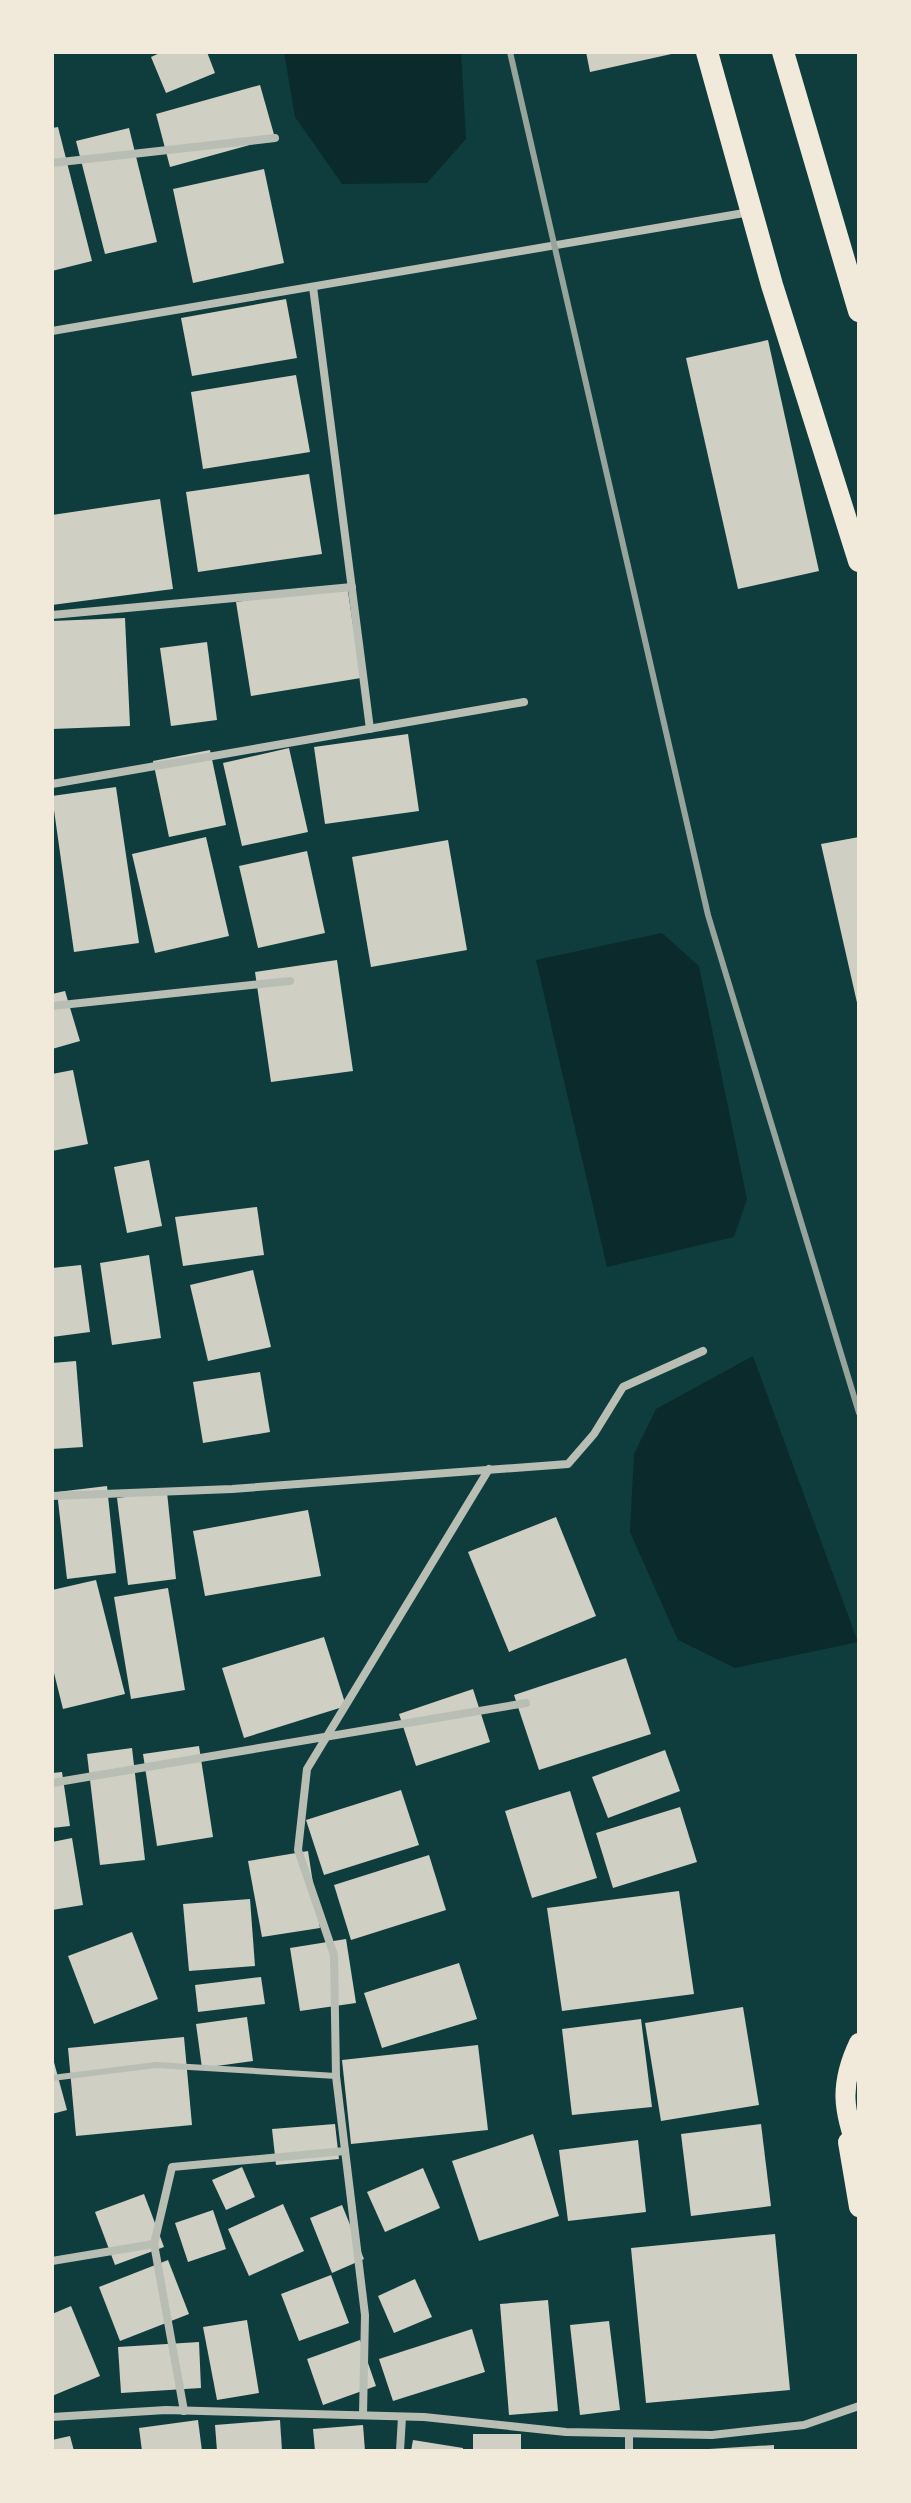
<svg xmlns="http://www.w3.org/2000/svg" width="911" height="2503" font-family="'Titillium Web',sans-serif">
	<rect width="100%" height="100%" fill="#0f3d3e"/>
	<!-- water -->
	<g fill="#0a2a2b">
		<polygon points="284,52 461,52 466,139 427,183 342,184 295,117"/>
		<polygon points="662,933 699,966 747,1199 734,1237 607,1267 536,960"/>
		<polygon points="753,1356 858,1642 735,1668 678,1640 630,1532 634,1454 656,1409"/>
	</g>
	<!-- building -->
	<g fill="#cfcfc3">
		<polygon points="162,52 207,52 215,73 166,93 151,57"/>
		<polygon points="586,52 676,52 676,53 590,72"/>
		<polygon points="260,85 275,138 170,167 156,114"/>
		<polygon points="58,127 92,261 52,271 52,128"/>
		<polygon points="129,128 157,242 105,254 76,141"/>
		<polygon points="264,169 284,263 193,283 173,189"/>
		<polygon points="286,299 297,358 192,376 181,318"/>
		<polygon points="768,340 819,571 738,589 686,358"/>
		<polygon points="296,375 310,452 203,469 191,392"/>
		<polygon points="309,474 322,554 198,572 186,492"/>
		<polygon points="160,499 173,589 52,605 52,515"/>
		<polygon points="347,585 361,678 251,696 236,602"/>
		<polygon points="125,618 130,726 52,729 52,621"/>
		<polygon points="207,642 217,720 171,726 160,648"/>
		<polygon points="408,734 419,811 325,824 314,747"/>
		<polygon points="289,748 308,832 242,846 223,763"/>
		<polygon points="210,750 226,825 169,837 153,761"/>
		<polygon points="116,787 139,943 74,952 52,796"/>
		<polygon points="206,837 229,936 155,953 132,854"/>
		<polygon points="859,837 859,1007 858,1007 821,844"/>
		<polygon points="448,840 467,950 371,967 352,857"/>
		<polygon points="307,851 325,933 258,948 239,866"/>
		<polygon points="337,960 353,1071 271,1082 255,972"/>
		<polygon points="65,991 80,1041 52,1049 52,994"/>
		<polygon points="73,1070 88,1144 52,1151 52,1074"/>
		<polygon points="149,1160 162,1226 127,1233 114,1167"/>
		<polygon points="257,1207 264,1255 183,1266 175,1217"/>
		<polygon points="149,1255 161,1338 112,1345 100,1263"/>
		<polygon points="81,1265 90,1332 52,1337 52,1268"/>
		<polygon points="253,1270 271,1347 208,1361 190,1285"/>
		<polygon points="76,1361 83,1447 52,1449 52,1363"/>
		<polygon points="260,1372 270,1432 203,1443 193,1382"/>
		<polygon points="107,1486 116,1573 67,1579 57,1492"/>
		<polygon points="167,1492 176,1579 128,1585 117,1498"/>
		<polygon points="308,1510 321,1576 205,1596 193,1531"/>
		<polygon points="556,1517 596,1616 509,1652 468,1552"/>
		<polygon points="96,1580 125,1694 63,1709 52,1665 52,1590"/>
		<polygon points="168,1588 185,1690 131,1699 114,1597"/>
		<polygon points="324,1637 346,1706 244,1738 222,1668"/>
		<polygon points="626,1658 651,1734 539,1770 514,1695"/>
		<polygon points="473,1689 490,1742 416,1766 399,1714"/>
		<polygon points="199,1746 213,1837 157,1846 143,1754"/>
		<polygon points="132,1748 145,1860 100,1865 87,1754"/>
		<polygon points="665,1750 680,1791 608,1818 592,1777"/>
		<polygon points="62,1772 70,1826 52,1828 52,1773"/>
		<polygon points="401,1790 419,1845 324,1875 306,1820"/>
		<polygon points="570,1791 597,1878 532,1898 505,1811"/>
		<polygon points="680,1807 697,1862 613,1888 596,1833"/>
		<polygon points="72,1838 83,1905 52,1910 52,1842"/>
		<polygon points="308,1851 320,1928 262,1937 248,1861"/>
		<polygon points="429,1855 446,1910 351,1940 334,1885"/>
		<polygon points="679,1891 694,1994 562,2011 547,1908"/>
		<polygon points="250,1899 255,1966 189,1971 183,1904"/>
		<polygon points="132,1932 158,1999 94,2024 68,1956"/>
		<polygon points="346,1939 356,2003 300,2011 290,1948"/>
		<polygon points="459,1963 477,2019 382,2048 364,1993"/>
		<polygon points="261,1977 265,2004 198,2012 195,1985"/>
		<polygon points="743,2007 759,2105 661,2121 645,2023"/>
		<polygon points="247,2017 253,2061 202,2068 196,2024"/>
		<polygon points="641,2019 652,2107 572,2115 562,2029"/>
		<polygon points="184,2037 192,2125 76,2136 68,2048"/>
		<polygon points="478,2045 488,2130 351,2144 342,2060"/>
		<polygon points="52,2055 67,2110 52,2114"/>
		<polygon points="335,2124 339,2159 276,2165 272,2129"/>
		<polygon points="761,2124 771,2206 691,2216 681,2134"/>
		<polygon points="533,2134 559,2216 479,2241 452,2161"/>
		<polygon points="638,2140 646,2212 568,2221 559,2150"/>
		<polygon points="242,2167 255,2197 226,2210 212,2180"/>
		<polygon points="423,2168 440,2208 385,2232 367,2192"/>
		<polygon points="144,2194 164,2247 115,2265 95,2212"/>
		<polygon points="283,2204 304,2251 249,2276 228,2229"/>
		<polygon points="342,2205 364,2259 332,2273 310,2218"/>
		<polygon points="213,2210 226,2249 188,2262 175,2223"/>
		<polygon points="775,2234 790,2390 646,2403 631,2248"/>
		<polygon points="168,2260 189,2314 120,2341 99,2287"/>
		<polygon points="331,2275 349,2323 299,2341 281,2294"/>
		<polygon points="415,2279 432,2317 394,2333 378,2296"/>
		<polygon points="548,2300 558,2411 509,2415 500,2304"/>
		<polygon points="71,2306 100,2376 52,2396 52,2314"/>
		<polygon points="247,2320 259,2393 217,2400 203,2327"/>
		<polygon points="609,2321 620,2410 580,2415 570,2325"/>
		<polygon points="472,2329 485,2372 393,2401 379,2359"/>
		<polygon points="360,2340 376,2386 323,2405 307,2359"/>
		<polygon points="199,2342 201,2388 121,2393 118,2347"/>
		<polygon points="198,2420 202,2451 142,2451 139,2428"/>
		<polygon points="280,2420 282,2451 217,2451 215,2425"/>
		<polygon points="363,2425 365,2451 315,2451 313,2429"/>
		<rect x="473" y="2434" width="48" height="17"/>
		<polygon points="70,2436 74,2451 52,2451 52,2440"/>
		<polygon points="413,2440 463,2448 463,2451 411,2451"/>
		<polygon points="774,2445 774,2451 710,2451 709,2449"/>
	</g>
	<g fill="none" stroke-linecap="round" stroke-linejoin="round">
		<!-- service -->
		<polyline stroke="#b8beb3" stroke-width="6" points="52,2078 156,2065 336,2076"/>
		<!-- minor -->
		<g stroke="#b8beb3" stroke-width="8">
			<polyline points="52,163 275,138"/>
			<polyline points="313,287 370,729"/>
			<polyline points="52,331 750,212"/>
			<polyline points="52,615 352,587"/>
			<polyline points="52,784 524,702"/>
			<polyline points="52,1006 290,981"/>
			<polyline points="52,1496 232,1489 568,1464 594,1434 623,1387 703,1351"/>
			<polyline points="52,1783 526,1703"/>
			<polyline points="154,2244 172,2167 345,2151"/>
			<polyline points="52,2261 154,2244 184,2411"/>
			<polyline points="363,2415 365,2315 336,2076 334,1955 298,1850 307,1769 489,1469"/>
			<polyline points="52,2417 166,2410 424,2417 566,2432 712,2435 804,2425 859,2406"/>
			<polyline points="400,2451 402,2417"/>
			<polyline points="629,2451 629,2434"/>
		</g>
		<!-- primary -->
		<g stroke="#f1e9da" stroke-width="20">
			<path d="M859,2043C839,2085 843,2111 859,2153"/>
			<polyline points="848,2142 859,2207"/>
		</g>
		<!-- trunk -->
		<g stroke="#f1e9da" stroke-width="22">
			<polyline points="707,52 772,285 859,561"/>
			<polyline points="783,52 859,311"/>
		</g>
		<!-- rail -->
		<polyline stroke="#97a49c" stroke-width="6" points="510,52 708,915 859,1413"/>
	</g>
	<!-- border -->
	<rect width="911" height="2503" fill="none" stroke="#f1e9da" stroke-width="108"/>
</svg>
